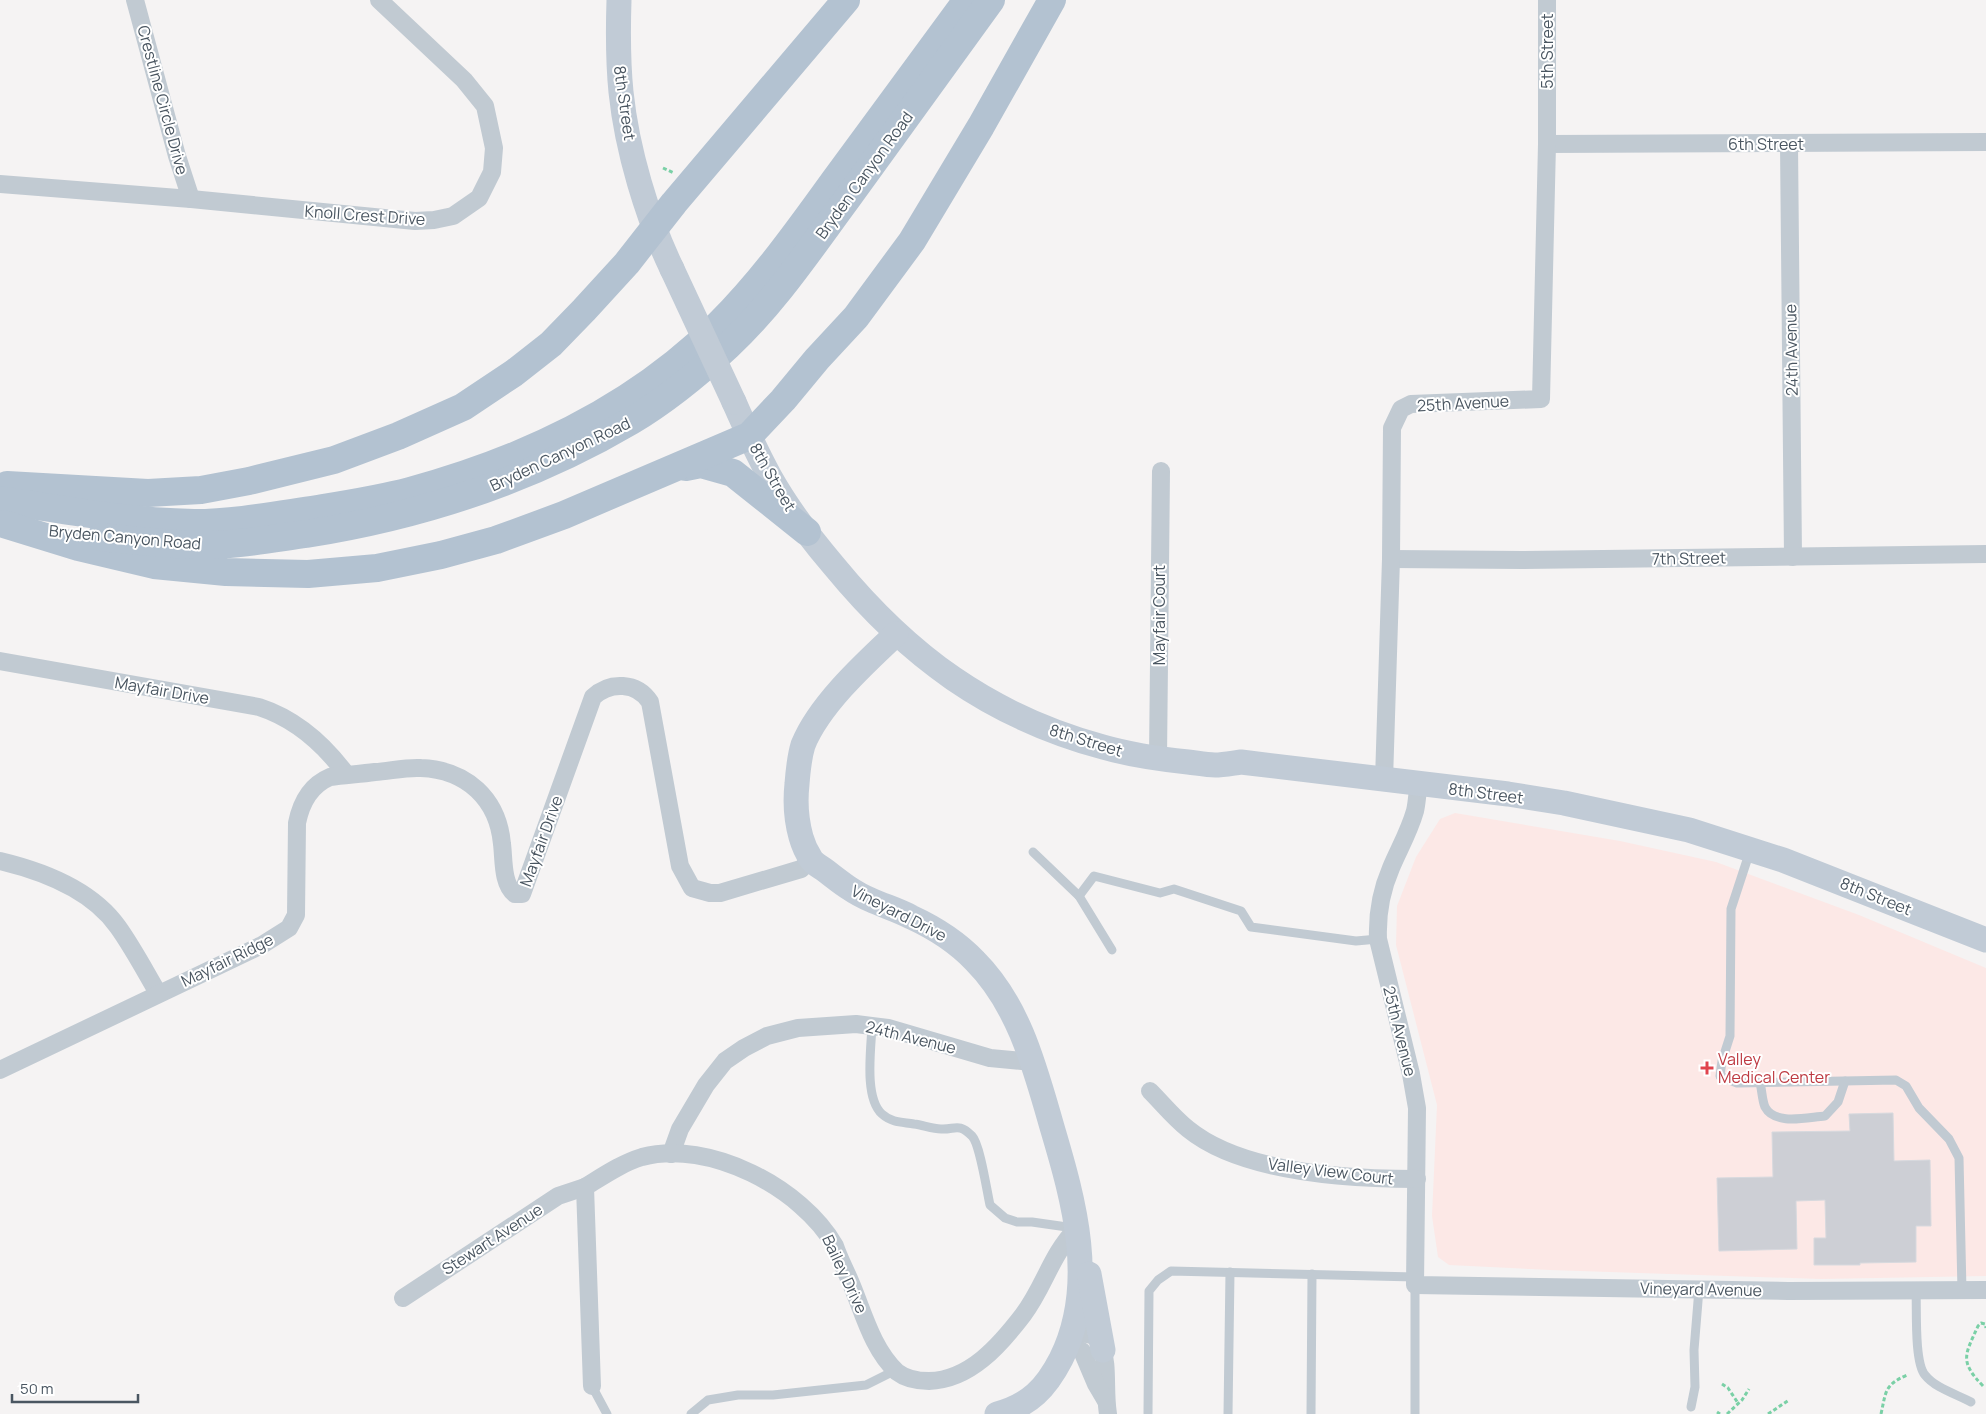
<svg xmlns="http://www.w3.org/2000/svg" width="1986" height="1414" font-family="Manrope,sans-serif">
	<rect width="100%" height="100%" fill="#f5f3f3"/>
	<!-- medical -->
	<polygon fill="#fce8e6" points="1455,813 1620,841 1716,862 1859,915 1986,968 1986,1276 1821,1279 1550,1270 1449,1265 1438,1257 1432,1216 1437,1105 1396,945 1397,906 1416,857 1440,819"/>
	<!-- building -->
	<polygon fill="#cdcfd5" stroke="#d7d9de" points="1893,1113 1894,1161 1930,1160 1931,1226 1916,1226 1916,1262 1860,1263 1860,1265 1814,1265 1814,1238 1826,1238 1825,1200 1796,1201 1797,1249 1719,1251 1717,1178 1773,1177 1772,1132 1850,1131 1849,1114"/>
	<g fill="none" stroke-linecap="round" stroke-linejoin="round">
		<!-- path -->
		<g stroke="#7ad0a6" stroke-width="3" stroke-dasharray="4 2.5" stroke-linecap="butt">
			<polyline points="663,168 674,173"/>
			<polyline points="1722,1384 1728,1388 1738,1403"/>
			<path d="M1983,1386C1959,1361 1965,1355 1978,1326L1981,1323L1985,1324L1986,1328"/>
			<polyline points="1717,1412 1720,1414"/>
			<polyline points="1727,1414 1742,1400 1749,1389"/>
			<polyline points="1768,1414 1789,1400"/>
			<path d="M1881,1414C1886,1392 1884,1385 1907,1375"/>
		</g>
		<!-- lane -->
		<g stroke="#c1cad2" stroke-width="9">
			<polyline points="1750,851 1731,909 1730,1036 1722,1061 1720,1076 1737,1083 1896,1080 1906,1086 1919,1108 1949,1139 1959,1158 1962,1291"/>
			<polyline points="1033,852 1079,896 1112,950"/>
			<polyline points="1079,896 1094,876 1160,893 1174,889 1241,911 1251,927 1356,941 1378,939"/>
			<path d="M872,1026C871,1049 864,1098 882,1114C892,1123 903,1122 914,1124C923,1125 932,1129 941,1129C955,1130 958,1122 972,1136C980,1144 987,1192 990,1205L1005,1218L1017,1222H1032L1074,1228"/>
			<path d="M1760,1083C1762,1090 1762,1100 1765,1107C1775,1126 1808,1117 1825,1116L1838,1102L1845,1081"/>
			<path d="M1916,1291C1917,1308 1914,1362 1925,1375C1935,1388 1956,1394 1971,1402"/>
			<polyline points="592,1386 607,1414"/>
			<polyline points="1691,1407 1695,1387 1694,1350 1699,1289"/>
			<polyline points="1148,1413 1149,1291 1158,1280 1171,1271 1415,1277"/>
			<polyline points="691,1414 708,1400 738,1395 773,1395 866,1385 896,1370"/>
			<polyline points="1228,1414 1230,1272"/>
			<polyline points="1311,1414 1312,1274"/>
			<polyline points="1415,1414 1415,1285"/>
		</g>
		<!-- street -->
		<g stroke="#c1cad2" stroke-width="18">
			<polyline points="135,0 177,156 191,199"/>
			<polyline points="1547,144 1986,142"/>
			<polyline points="1789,144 1793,557"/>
			<polyline points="0,184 191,199 415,221 434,220 453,216 479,198 492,172 494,148 485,106 464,80 379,0"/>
			<polyline points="1391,559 1522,560 1986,554"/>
			<path d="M0,661L259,707C296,719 323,743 346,774"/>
			<polyline points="1158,759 1161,471"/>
			<polyline points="1384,780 1391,559 1392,428 1401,409 1411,404 1541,399 1547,144 1547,0"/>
			<path d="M1419,785C1417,793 1417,803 1415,811C1409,832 1399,849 1391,868C1381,891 1377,914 1378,939L1411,1074L1417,1108L1415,1285L1788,1291L1986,1290"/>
			<path d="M0,861C42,871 92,890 118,927C133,948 145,971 158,993"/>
			<path d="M0,1070L262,945L289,928L296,915L297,823C301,803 311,785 330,777C345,775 360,774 375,772C390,771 406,767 421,768C467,770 498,799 502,844C504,859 502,884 515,894H522L593,697C610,681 637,682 650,702L680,866L692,888L710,893H720L801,869L811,860"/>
			<path d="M1150,1091C1162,1103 1174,1118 1188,1129C1242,1173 1349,1179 1417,1179"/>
			<polyline points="671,1154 680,1129 706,1085 725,1061 744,1048 767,1036 798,1028 856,1024 888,1028 990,1058 1033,1062"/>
			<polyline points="403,1298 558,1196 585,1187"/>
			<path d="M1071,1333C1082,1334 1095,1332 1101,1343C1109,1367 1104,1390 1108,1414"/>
			<polyline points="1068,1345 1082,1351 1096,1384 1106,1401"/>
			<path d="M592,1386L585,1187C603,1176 622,1163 642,1157C709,1139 802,1188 835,1246C839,1258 845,1269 850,1281C863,1311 872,1349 897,1372C906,1379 918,1381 929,1381C970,1380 1000,1345 1023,1315C1045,1286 1050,1256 1077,1228"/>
		</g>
		<!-- secondary -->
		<g stroke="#c1cbd6" stroke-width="25">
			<path d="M619,0C618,31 618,62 621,92C627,150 647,217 672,269"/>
			<path d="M734,402C745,427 757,453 770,477C788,509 811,539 834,566C908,656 989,716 1103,747C1131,755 1159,759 1188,762C1197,763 1206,765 1215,765C1223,765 1233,763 1241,762L1508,794L1564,803L1689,830L1783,860L1986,940"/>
			<path d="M896,634C865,663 819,705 803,745C799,758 798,771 797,784C795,802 796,819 801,837C803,844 807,853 811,859C814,864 821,867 826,871C840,882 854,893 871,900C884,906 898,910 911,917C935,928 957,942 975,961C1019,1005 1035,1068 1052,1127C1074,1201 1098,1285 1061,1359C1046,1388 1030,1405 997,1414"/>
			<polyline points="1089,1274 1103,1350"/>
		</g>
		<!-- primary -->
		<g stroke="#b3c2d1" stroke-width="28">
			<polyline points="686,467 701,464 733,473 807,532"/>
			<polyline points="7,485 148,493 201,490 249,481 334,460 398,436 463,407 514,373 551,344 584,310 627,263 674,203 846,0"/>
			<path d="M0,500C64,510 129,522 194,523C235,523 276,515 317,509C348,504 380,499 410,491C524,460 635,408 719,324C762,281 798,231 834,181C878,121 923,60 967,0"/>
			<polyline points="4,524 78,547 154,565 226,572 308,574 377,568 441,555 496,540 564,515 749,436 783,400 817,359 856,317 912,241 981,126 1052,0"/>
			<path d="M101,537C132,540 164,544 195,545C232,546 269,539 306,534C420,516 531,480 631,421C663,402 700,372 728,346C774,303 810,249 847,199C895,132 943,66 991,0"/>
		</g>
		<!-- secondary-bridge -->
		<polyline stroke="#c1cbd6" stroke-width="25" points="672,269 734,402"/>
	</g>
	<!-- markers -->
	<path fill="#e0444e" stroke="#fff" stroke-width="2" d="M1704.5 1060.5h5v5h5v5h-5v5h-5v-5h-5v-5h5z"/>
	<g text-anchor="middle" stroke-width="4" stroke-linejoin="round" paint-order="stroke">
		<!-- street labels -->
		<g font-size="16" fill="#4a5661" stroke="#fff">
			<text transform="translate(1547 51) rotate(-90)" y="6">5th Street</text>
			<text transform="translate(163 100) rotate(75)" y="6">Crestline Circle Drive</text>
			<text transform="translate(625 103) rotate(82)" y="6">8th Street</text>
			<text x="1766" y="150">6th Street</text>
			<text transform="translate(864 175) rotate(-54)" y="6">Bryden Canyon Road</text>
			<text transform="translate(365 215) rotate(4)" y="6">Knoll Crest Drive</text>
			<text transform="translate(1791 350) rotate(-91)" y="6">24th Avenue</text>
			<text transform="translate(1463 403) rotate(-3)" y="6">25th Avenue</text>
			<text transform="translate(560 454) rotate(-25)" y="6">Bryden Canyon Road</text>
			<text transform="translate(773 477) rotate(60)" y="6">8th Street</text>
			<text transform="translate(125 537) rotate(5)" y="6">Bryden Canyon Road</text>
			<text transform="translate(1689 558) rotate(-1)" y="6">7th Street</text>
			<text transform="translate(1159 615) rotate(-90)" y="6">Mayfair Court</text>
			<text transform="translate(162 690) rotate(10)" y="6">Mayfair Drive</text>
			<text transform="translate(1086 740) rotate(17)" y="6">8th Street</text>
			<text transform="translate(1486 793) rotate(7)" y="6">8th Street</text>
			<text transform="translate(541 841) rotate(-70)" y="6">Mayfair Drive</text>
			<text transform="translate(1876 896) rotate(22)" y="6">8th Street</text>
			<text transform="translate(899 913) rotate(27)" y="6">Vineyard Drive</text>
			<text transform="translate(227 960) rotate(-26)" y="6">Mayfair Ridge</text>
			<text transform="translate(1400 1031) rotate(76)" y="6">25th Avenue</text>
			<text transform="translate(911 1037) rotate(14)" y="6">24th Avenue</text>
			<text transform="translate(1331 1171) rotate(7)" y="6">Valley View Court</text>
			<text transform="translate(492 1239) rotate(-33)" y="6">Stewart Avenue</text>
			<text transform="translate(845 1274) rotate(65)" y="6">Bailey Drive</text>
			<text transform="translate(1701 1289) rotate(1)" y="6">Vineyard Avenue</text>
		</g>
		<!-- health labels -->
		<g font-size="16" fill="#be3a42" stroke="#fff" text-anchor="start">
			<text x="1718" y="1065">Valley<tspan x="1718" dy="18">Medical Center</tspan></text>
		</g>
	</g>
	<!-- scale -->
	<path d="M12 1394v8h126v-8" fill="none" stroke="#4a5661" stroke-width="2.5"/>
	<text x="20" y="1394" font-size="15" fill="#4a5661" stroke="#ffffff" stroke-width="4" paint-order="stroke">50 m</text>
</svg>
